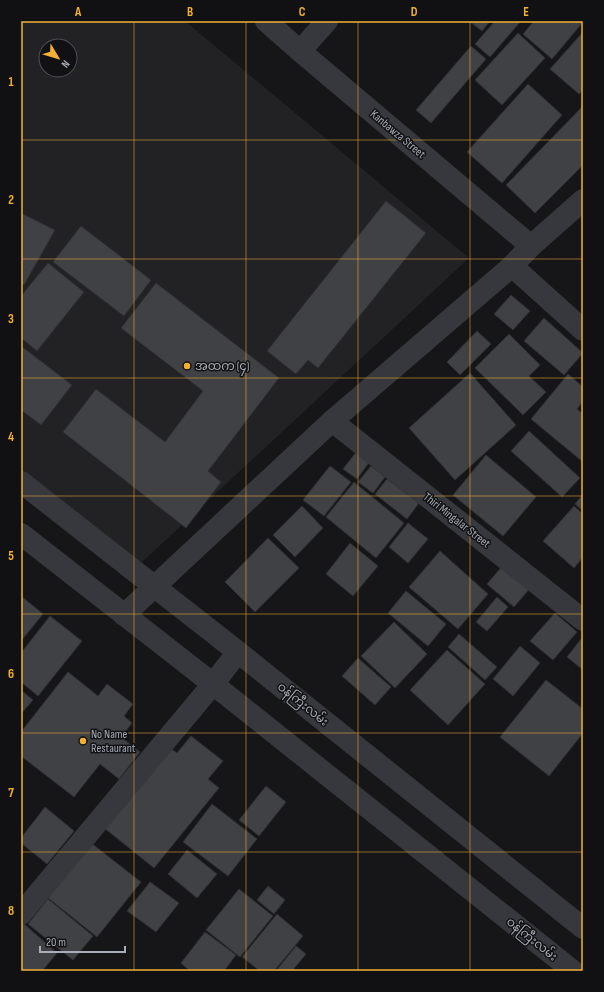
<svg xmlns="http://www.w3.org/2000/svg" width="604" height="992" font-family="'Sofia Sans Condensed','Noto Sans Myanmar',sans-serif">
	<rect width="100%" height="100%" fill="#161618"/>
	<!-- built -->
	<path fill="#222225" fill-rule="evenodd" d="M21,21H185L469,258L141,563L21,473ZM46,46H70V70H46Z"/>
	<!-- building -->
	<g fill="#404145" stroke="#303034">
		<polygon points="469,21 490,21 482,31"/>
		<polygon points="495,21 521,21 490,57 475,44"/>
		<polygon points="534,21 583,21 583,22 552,59 523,34"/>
		<polygon points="583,32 583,90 579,94 550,69"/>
		<polygon points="518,33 545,58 502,105 475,80"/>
		<polygon points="471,46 486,59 431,123 416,110"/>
		<polygon points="528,84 562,115 502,183 467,152"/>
		<polygon points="583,106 583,165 535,213 506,185"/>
		<polygon points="386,201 426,233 318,368 308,360 296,374 267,351"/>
		<polygon points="21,213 55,230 24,285 21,283"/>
		<polygon points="81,226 151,280 124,316 53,262"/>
		<polygon points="48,263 84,292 37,351 21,338 21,296"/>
		<polygon points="156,283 279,378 208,471 221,482 186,528 63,432 96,389 165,442 203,391 121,328"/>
		<polygon points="511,295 530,311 513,330 494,314"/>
		<polygon points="544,318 583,353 564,375 524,341"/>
		<polygon points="477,331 491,344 460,375 447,362"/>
		<polygon points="509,334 540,365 529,376 546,392 523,415 475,368"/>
		<polygon points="21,346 72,385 41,425 21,410"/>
		<polygon points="470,373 516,425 455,480 409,428"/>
		<polygon points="568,374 583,387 583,401 577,409 583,414 583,462 531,419"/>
		<polygon points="529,431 580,478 562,497 511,451"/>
		<polygon points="357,451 370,461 357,479 343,469"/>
		<polygon points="486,455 536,497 503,536 453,495"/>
		<polygon points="330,466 351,482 324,516 303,500"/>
		<polygon points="371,466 385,477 373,493 358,482"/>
		<polygon points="387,479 419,503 407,519 375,494"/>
		<polygon points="354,482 404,523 376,558 326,517"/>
		<polygon points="583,494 583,511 575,504"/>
		<polygon points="302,506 323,528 295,557 273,535"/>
		<polygon points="574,506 583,514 583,557 574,568 543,541"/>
		<polygon points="408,523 428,539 408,563 389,547"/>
		<polygon points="268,538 299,568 255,612 225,582"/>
		<polygon points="350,543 378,566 353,596 326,574"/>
		<polygon points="440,551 488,594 458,629 409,587"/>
		<polygon points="504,564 531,587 514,607 487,584"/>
		<polygon points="406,591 446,624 428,646 388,613"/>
		<polygon points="21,596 43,614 21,641"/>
		<polygon points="497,597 508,607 487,631 476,622"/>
		<polygon points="555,613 577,632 553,660 530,641"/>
		<polygon points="50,616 82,641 38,696 21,682 21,653"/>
		<polygon points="394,622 427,654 395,688 361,656"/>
		<polygon points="459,634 497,667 485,680 448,647"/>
		<polygon points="581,639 583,640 583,670 567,657"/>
		<polygon points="520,646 540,663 513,696 493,679"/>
		<polygon points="447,650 485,684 448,725 410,690"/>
		<polygon points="358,658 391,687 375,705 342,676"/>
		<polygon points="68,672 98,696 107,684 133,704 124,716 132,723 121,737 140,752 119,779 100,764 74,797 21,756 21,732"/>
		<polygon points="546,680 583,709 583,733 549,776 500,737"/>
		<polygon points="21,690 33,700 21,714"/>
		<polygon points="191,736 223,761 208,779 219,788 154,868 103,827 167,746 177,753"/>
		<polygon points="266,786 286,802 259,836 239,820"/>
		<polygon points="212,804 257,839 228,876 183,842"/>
		<polygon points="45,807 74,831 47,864 21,843 21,838"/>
		<polygon points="91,843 141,882 97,937 47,897"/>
		<polygon points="187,850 217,874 197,898 168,874"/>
		<polygon points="150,882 179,903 156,932 127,911"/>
		<polygon points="268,886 285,900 274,914 257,900"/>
		<polygon points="239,889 273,916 240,957 206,930"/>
		<polygon points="48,899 93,936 73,960 28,924"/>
		<polygon points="277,914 303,936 274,971 260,971 242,957"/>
		<polygon points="23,923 57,953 42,971 21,971 21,926"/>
		<polygon points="205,932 236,955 224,971 190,971 181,963"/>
		<polygon points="296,946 306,954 292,971 276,971"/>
	</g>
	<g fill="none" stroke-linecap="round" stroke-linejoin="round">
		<!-- minor -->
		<g stroke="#37383d" stroke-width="22">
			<polyline points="266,21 300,51 531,246"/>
			<polyline points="300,51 327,21"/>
			<polyline points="512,266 583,330"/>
			<polyline points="332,421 583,620"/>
			<polyline points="21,482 238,652 583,928"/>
			<polyline points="21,534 213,684 573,971"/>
			<polyline points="124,615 332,421 512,266 531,246 583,200"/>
			<polyline points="21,914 213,684 238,652"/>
		</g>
	</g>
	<!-- grid -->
	<path fill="none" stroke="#f2b134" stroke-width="1" stroke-opacity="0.55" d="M134,21V971M246,21V971M358,21V971M470,21V971M21,140H583M21,259H583M21,378H583M21,496H583M21,614H583M21,733H583M21,852H583"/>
	<!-- markers -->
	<g fill="#f2b134" stroke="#111113" stroke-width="1.5">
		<circle cx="187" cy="366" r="4"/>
		<circle cx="83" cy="741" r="4"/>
	</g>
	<g text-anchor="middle" stroke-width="3" stroke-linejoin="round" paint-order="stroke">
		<!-- street labels -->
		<g font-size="12" fill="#a8adb8" stroke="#111113">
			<text transform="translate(398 134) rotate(40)" y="4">Kanbawza Street</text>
			<text transform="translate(457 520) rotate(38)" y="4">Thiri Mingalar Street</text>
			<text transform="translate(303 704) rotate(39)" y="4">ဝန်ကြီးလမ်း</text>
			<text transform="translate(532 939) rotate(39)" y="4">ဝန်ကြီးလမ်း</text>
		</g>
		<!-- poi labels -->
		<g font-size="12" fill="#a8adb8" stroke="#111113" text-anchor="start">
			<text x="195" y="370">အထက (၄)</text>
			<text x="91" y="738">No Name<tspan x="91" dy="14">Restaurant</tspan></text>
		</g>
	</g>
	<!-- border -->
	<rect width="604" height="992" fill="none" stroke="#111113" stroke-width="44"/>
	<!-- north arrow -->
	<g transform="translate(58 58) rotate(128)"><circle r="19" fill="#111113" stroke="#4d4f55"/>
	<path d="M0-3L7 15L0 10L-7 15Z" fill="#f2b134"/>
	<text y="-6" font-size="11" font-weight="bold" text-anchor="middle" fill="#a8adb8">N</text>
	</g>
	<!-- scale -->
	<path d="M40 946v6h85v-6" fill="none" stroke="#a8adb8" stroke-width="2"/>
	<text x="46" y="946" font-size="12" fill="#a8adb8" stroke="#111113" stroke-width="3" paint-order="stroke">20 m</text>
	<rect x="22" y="22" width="560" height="948" fill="none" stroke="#f2b134" stroke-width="1.5"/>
	<g font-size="13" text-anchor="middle" font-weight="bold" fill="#f2b134">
		<text x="78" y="16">A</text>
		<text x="190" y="16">B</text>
		<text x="302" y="16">C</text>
		<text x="414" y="16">D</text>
		<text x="526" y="16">E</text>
		<text x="11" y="86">1</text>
		<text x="11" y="204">2</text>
		<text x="11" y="323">3</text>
		<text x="11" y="441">4</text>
		<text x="11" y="560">5</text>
		<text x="11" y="678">6</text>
		<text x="11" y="797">7</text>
		<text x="11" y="915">8</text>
	</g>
</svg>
